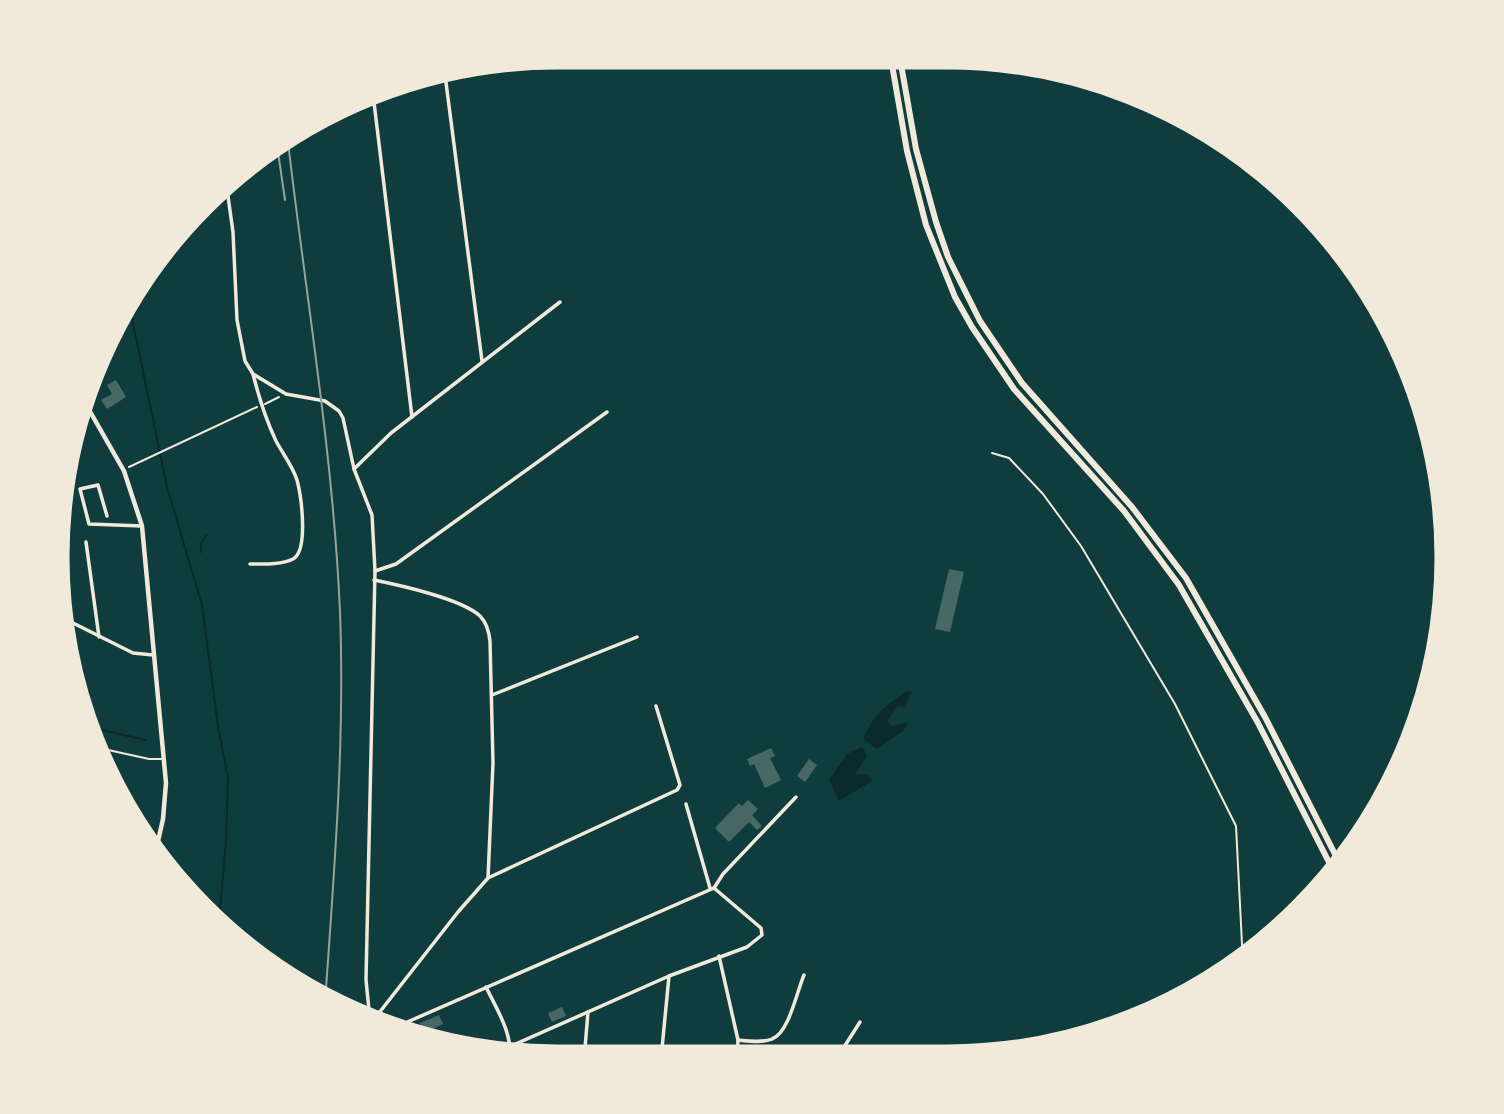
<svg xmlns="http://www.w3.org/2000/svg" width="1504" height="1114" font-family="'Sofia Sans Condensed',sans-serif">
	<rect width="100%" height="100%" fill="#0f3d3e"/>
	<!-- water -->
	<g fill="#0a2a2b">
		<path d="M908,690L912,692L904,707L898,706L887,721L892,726L908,722L904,730L877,749L863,739C874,713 886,706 908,690Z"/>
		<polygon points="862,747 867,756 855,774 868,774 872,781 839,801 829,780 847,754"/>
	</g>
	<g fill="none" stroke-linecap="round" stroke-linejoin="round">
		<!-- stream -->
		<g stroke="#0a2a2b" stroke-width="2">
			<polyline points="128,299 167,487 202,605 218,726 228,779 226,842 218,930"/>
			<polyline points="201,552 201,544 206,535"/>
			<polyline points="84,726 146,740"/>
		</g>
	</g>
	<!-- building -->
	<g fill="#486865">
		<polygon points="116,380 126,397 107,409 101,400 112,394 107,385"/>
		<polygon points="949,569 964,572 950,632 935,629"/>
		<polygon points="771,748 775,756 770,758 781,780 765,788 754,764 750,766 747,759"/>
		<polygon points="809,759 817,765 805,782 797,776"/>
		<polygon points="748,800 758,809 752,815 762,826 757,830 749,822 729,842 715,828 739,803 742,806"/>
		<polygon points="562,1007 566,1016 552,1022 548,1013"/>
		<polygon points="439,1015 443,1024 424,1033 420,1023"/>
	</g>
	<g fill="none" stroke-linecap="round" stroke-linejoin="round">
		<!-- path -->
		<g stroke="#f1e9da" stroke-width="2">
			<polyline points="265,404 279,397"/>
			<polyline points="992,453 1009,458 1043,494 1081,546 1175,704 1236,826 1243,964"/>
			<polyline points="129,467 257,407"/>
		</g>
		<!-- service -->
		<polyline stroke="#f1e9da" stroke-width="2" points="90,746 149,759 163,759"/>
		<!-- minor -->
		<g stroke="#f1e9da" stroke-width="3.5">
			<polyline points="444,67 482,361"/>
			<polyline points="373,94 412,417"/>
			<path d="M226,182L233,232L237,320L245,361L253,374L286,394L325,401L339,411L343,418L354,469L372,515L375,571L366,980L369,1010C380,1024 388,1028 405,1023L714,888"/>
			<polyline points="354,469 391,433 560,302"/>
			<polyline points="107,516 98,485 80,489 89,524 142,526"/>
			<polyline points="58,540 72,623"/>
			<polyline points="86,542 99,637"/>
			<path d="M250,564C263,564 281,565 293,559C309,550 301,495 297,480C293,467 283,454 276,441C266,420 259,398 253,374"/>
			<polyline points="375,571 396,564 607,412"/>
			<path d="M374,580C399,585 462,599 480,616C487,623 489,632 490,641L493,763L488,878L458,912L375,1018"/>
			<polyline points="57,615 133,653 153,655"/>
			<polyline points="492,695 637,637"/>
			<polyline points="686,804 710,888"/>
			<polyline points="488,878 677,790 680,785 656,706"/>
			<polyline points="714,888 723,874 796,797"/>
			<polyline points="719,956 738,1040 737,1059"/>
			<path d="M486,987C497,1010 512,1032 510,1058"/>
			<path d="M738,1040C749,1041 762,1043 772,1039C789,1033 797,991 804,975"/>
			<polyline points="491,1055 669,976 747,947 762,935 761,928 714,888"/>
			<polyline points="837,1058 860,1022"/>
			<polyline points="661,1059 669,976"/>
			<polyline points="584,1060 588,1012"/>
		</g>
		<!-- secondary -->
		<polyline stroke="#f1e9da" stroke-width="4.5" points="84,401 124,471 142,526 166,783 163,819 154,859"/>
		<!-- motorway -->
		<g stroke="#f1e9da" stroke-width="6">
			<polyline points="890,53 907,151 926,225 955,297 972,327 1014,389 1124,511 1179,585 1258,723 1336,876"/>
			<polyline points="899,53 916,149 936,222 948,257 980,321 1022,383 1132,507 1186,578 1265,717 1342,868"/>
		</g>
		<!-- rail -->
		<g stroke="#97a49c" stroke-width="2">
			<path d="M287,133C305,292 333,451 340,612C345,743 334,873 325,1003"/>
			<polyline points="276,138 285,200"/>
		</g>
	</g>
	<!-- crop -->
	<path d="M0 0H1504V1114H0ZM557 65H947A492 492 0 0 1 1439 557V557A492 492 0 0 1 947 1049H557A492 492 0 0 1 65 557V557A492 492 0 0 1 557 65Z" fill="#f1e9da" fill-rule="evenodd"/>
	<path fill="none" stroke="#f1e9da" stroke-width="9" d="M557 65H947A492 492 0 0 1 1439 557V557A492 492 0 0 1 947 1049H557A492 492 0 0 1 65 557V557A492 492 0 0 1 557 65Z"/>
</svg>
